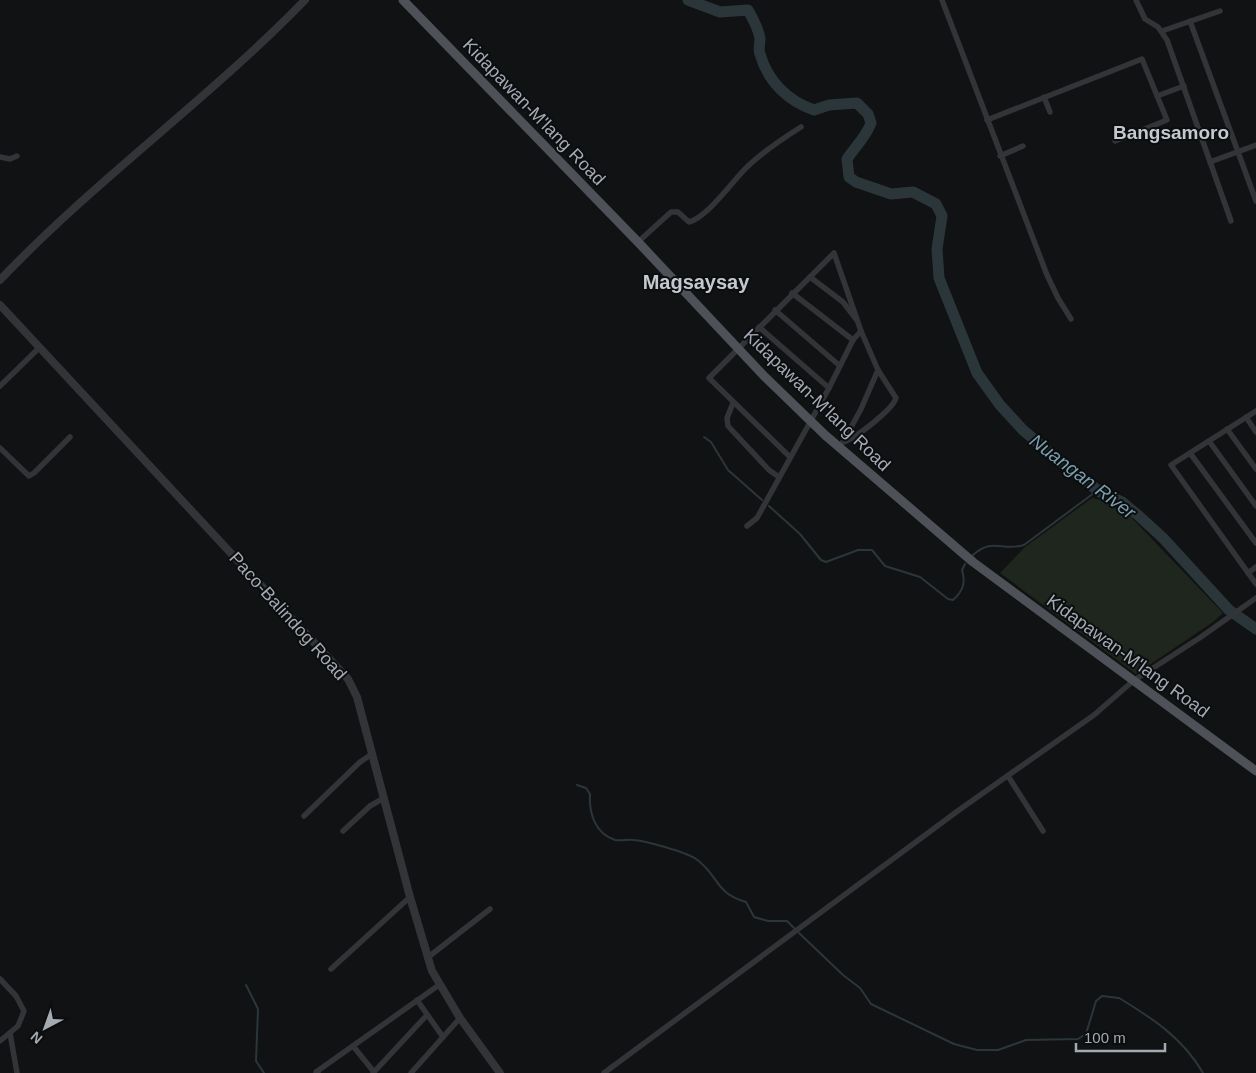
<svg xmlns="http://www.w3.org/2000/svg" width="1256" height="1073" font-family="Arial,sans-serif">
	<rect width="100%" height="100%" fill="#111213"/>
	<!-- pitch -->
	<polygon fill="#1e261e" points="1092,498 1101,500 1126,512 1223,613 1213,622 1136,674 1000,573 1025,547"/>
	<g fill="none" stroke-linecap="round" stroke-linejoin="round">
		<!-- stream -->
		<g stroke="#2b363b" stroke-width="2">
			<polyline points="704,437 711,442 728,470 762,500"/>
			<path d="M769,506L800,534L821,560L826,562L858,550H872L885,566L920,577L948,599L953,600C963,591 966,583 962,570L965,564"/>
			<path d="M973,555C993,537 1002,552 1024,545L1094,493L1100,492"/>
			<path d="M577,785L586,788L590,794C589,812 594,833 615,840C621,841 628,839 634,840C646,841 686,852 696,859C720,876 713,892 746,902L754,917L768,921H787L795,929"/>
			<path d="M799,933L843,975L860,988L871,1004L954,1044L977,1050H998L1026,1040L1078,1039L1086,1034L1096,1001L1102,996L1119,998C1152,1018 1183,1038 1203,1073"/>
			<polyline points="246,985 258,1009 256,1061 264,1073"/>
		</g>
		<!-- river -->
		<path stroke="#2b363b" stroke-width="11" d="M688,0L720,12L748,10C753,19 759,29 760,39C760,44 758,49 760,54C768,82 788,101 814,110L829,105L857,103L868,114L871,123C866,137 855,147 847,159L849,177L856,182L891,194L913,192L936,204L942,216L937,249L939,278L977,373L1000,405L1023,430L1063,464L1100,492L1122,502L1139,516L1163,538L1229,610L1256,629"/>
		<!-- minor -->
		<g stroke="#323438" stroke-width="5.5">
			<polyline points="942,0 1047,275 1058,298 1071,319"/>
			<polyline points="1136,0 1145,19 1158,27 1167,40 1231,221"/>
			<polyline points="1190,21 1256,201"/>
			<polyline points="1162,31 1220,11"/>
			<polyline points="1157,96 1184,86"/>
			<polyline points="1044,97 1050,112"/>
			<polyline points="987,120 1142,59 1167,120 1115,141"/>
			<polyline points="1000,156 1023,146"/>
			<polyline points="0,157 10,159 17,156"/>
			<polyline points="1210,162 1256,145"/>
			<path d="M638,242L671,212H678L689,222C709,216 732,181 748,166C764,151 782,139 801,127"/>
			<polyline points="810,277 843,302 856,319"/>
			<polyline points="792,293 853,340"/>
			<polyline points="775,310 840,366"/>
			<polyline points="759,327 829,388"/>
			<polyline points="0,386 39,348"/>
			<polyline points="733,403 727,418 728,426 769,470 779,477"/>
			<polyline points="1256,411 1171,465 1256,584"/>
			<polyline points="1246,417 1256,432"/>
			<polyline points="1227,429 1256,469"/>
			<polyline points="1209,441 1256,506"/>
			<polyline points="843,442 861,409 878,370"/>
			<polyline points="0,448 29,476 34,473 70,437"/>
			<polyline points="1190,453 1256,543"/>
			<path d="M790,457L709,378L834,253L861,331L878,370L896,398C893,409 855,439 843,442"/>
			<polyline points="747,526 757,518 829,388 853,340 861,331"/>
			<polyline points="1248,573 1256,567"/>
			<polyline points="1008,776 1043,831"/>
			<polyline points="304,816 360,762 372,754"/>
			<polyline points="343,831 370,806 384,798"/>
			<polyline points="427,958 490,909"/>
			<polyline points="331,969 410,897"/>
			<polyline points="0,979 16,996 24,1011 18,1026 0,1041"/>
			<polyline points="417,1000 443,1037"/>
			<polyline points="10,1033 17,1073"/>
			<polyline points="353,1046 374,1072"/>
			<polyline points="318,1073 316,1072 439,985"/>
			<polyline points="373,1073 427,1015"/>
			<polyline points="411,1073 460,1018"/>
			<polyline points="604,1073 959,810 1094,715 1133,681 1201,637 1256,598"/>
		</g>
		<!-- tertiary -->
		<g stroke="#323438" stroke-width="8">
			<path d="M0,280C95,180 209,99 305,0"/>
			<polyline points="0,305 348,679 357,697 410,897 432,971 460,1018 500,1073"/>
		</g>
		<!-- primary -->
		<polyline stroke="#4e5157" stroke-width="9" points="403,0 638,242 764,376 825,435 973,562 1256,771"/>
	</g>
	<g text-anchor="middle" stroke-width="4" stroke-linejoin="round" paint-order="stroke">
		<!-- street labels -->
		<g font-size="18" fill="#a3aab4" stroke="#0c0d0e">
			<text transform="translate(534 112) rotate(46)" y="6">Kidapawan-M'lang Road</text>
			<text transform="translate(817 400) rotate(44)" y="6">Kidapawan-M'lang Road</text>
			<text transform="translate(288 616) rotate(48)" y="6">Paco-Balindog Road</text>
			<text transform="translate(1128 656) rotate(36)" y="6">Kidapawan-M'lang Road</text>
		</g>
		<!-- neighbourhood labels -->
		<g font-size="19" font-weight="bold" fill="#c4c9d0" stroke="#0c0d0e">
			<text x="1171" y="139">Bangsamoro</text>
		</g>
		<!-- water labels -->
		<g font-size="19" font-style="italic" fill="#799eaf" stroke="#0c0d0e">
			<text transform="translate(1083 476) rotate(37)" y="7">Nuangan River</text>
		</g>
		<!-- quarter labels -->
		<g font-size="20" font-weight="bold" fill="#c4c9d0" stroke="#0c0d0e">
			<text x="696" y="289">Magsaysay</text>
		</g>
	</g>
	<!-- north arrow -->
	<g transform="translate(45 1028) rotate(221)" stroke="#0c0d0e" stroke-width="4" paint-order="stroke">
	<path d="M0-4L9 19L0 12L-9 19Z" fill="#a3aab4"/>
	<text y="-8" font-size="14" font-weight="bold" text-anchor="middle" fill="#a3aab4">N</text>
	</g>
	<!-- scale -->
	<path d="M1076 1043v8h89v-8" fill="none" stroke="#a3aab4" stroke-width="2.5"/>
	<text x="1084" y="1043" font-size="15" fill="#a3aab4" stroke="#0c0d0e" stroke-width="4" paint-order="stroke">100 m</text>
</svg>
